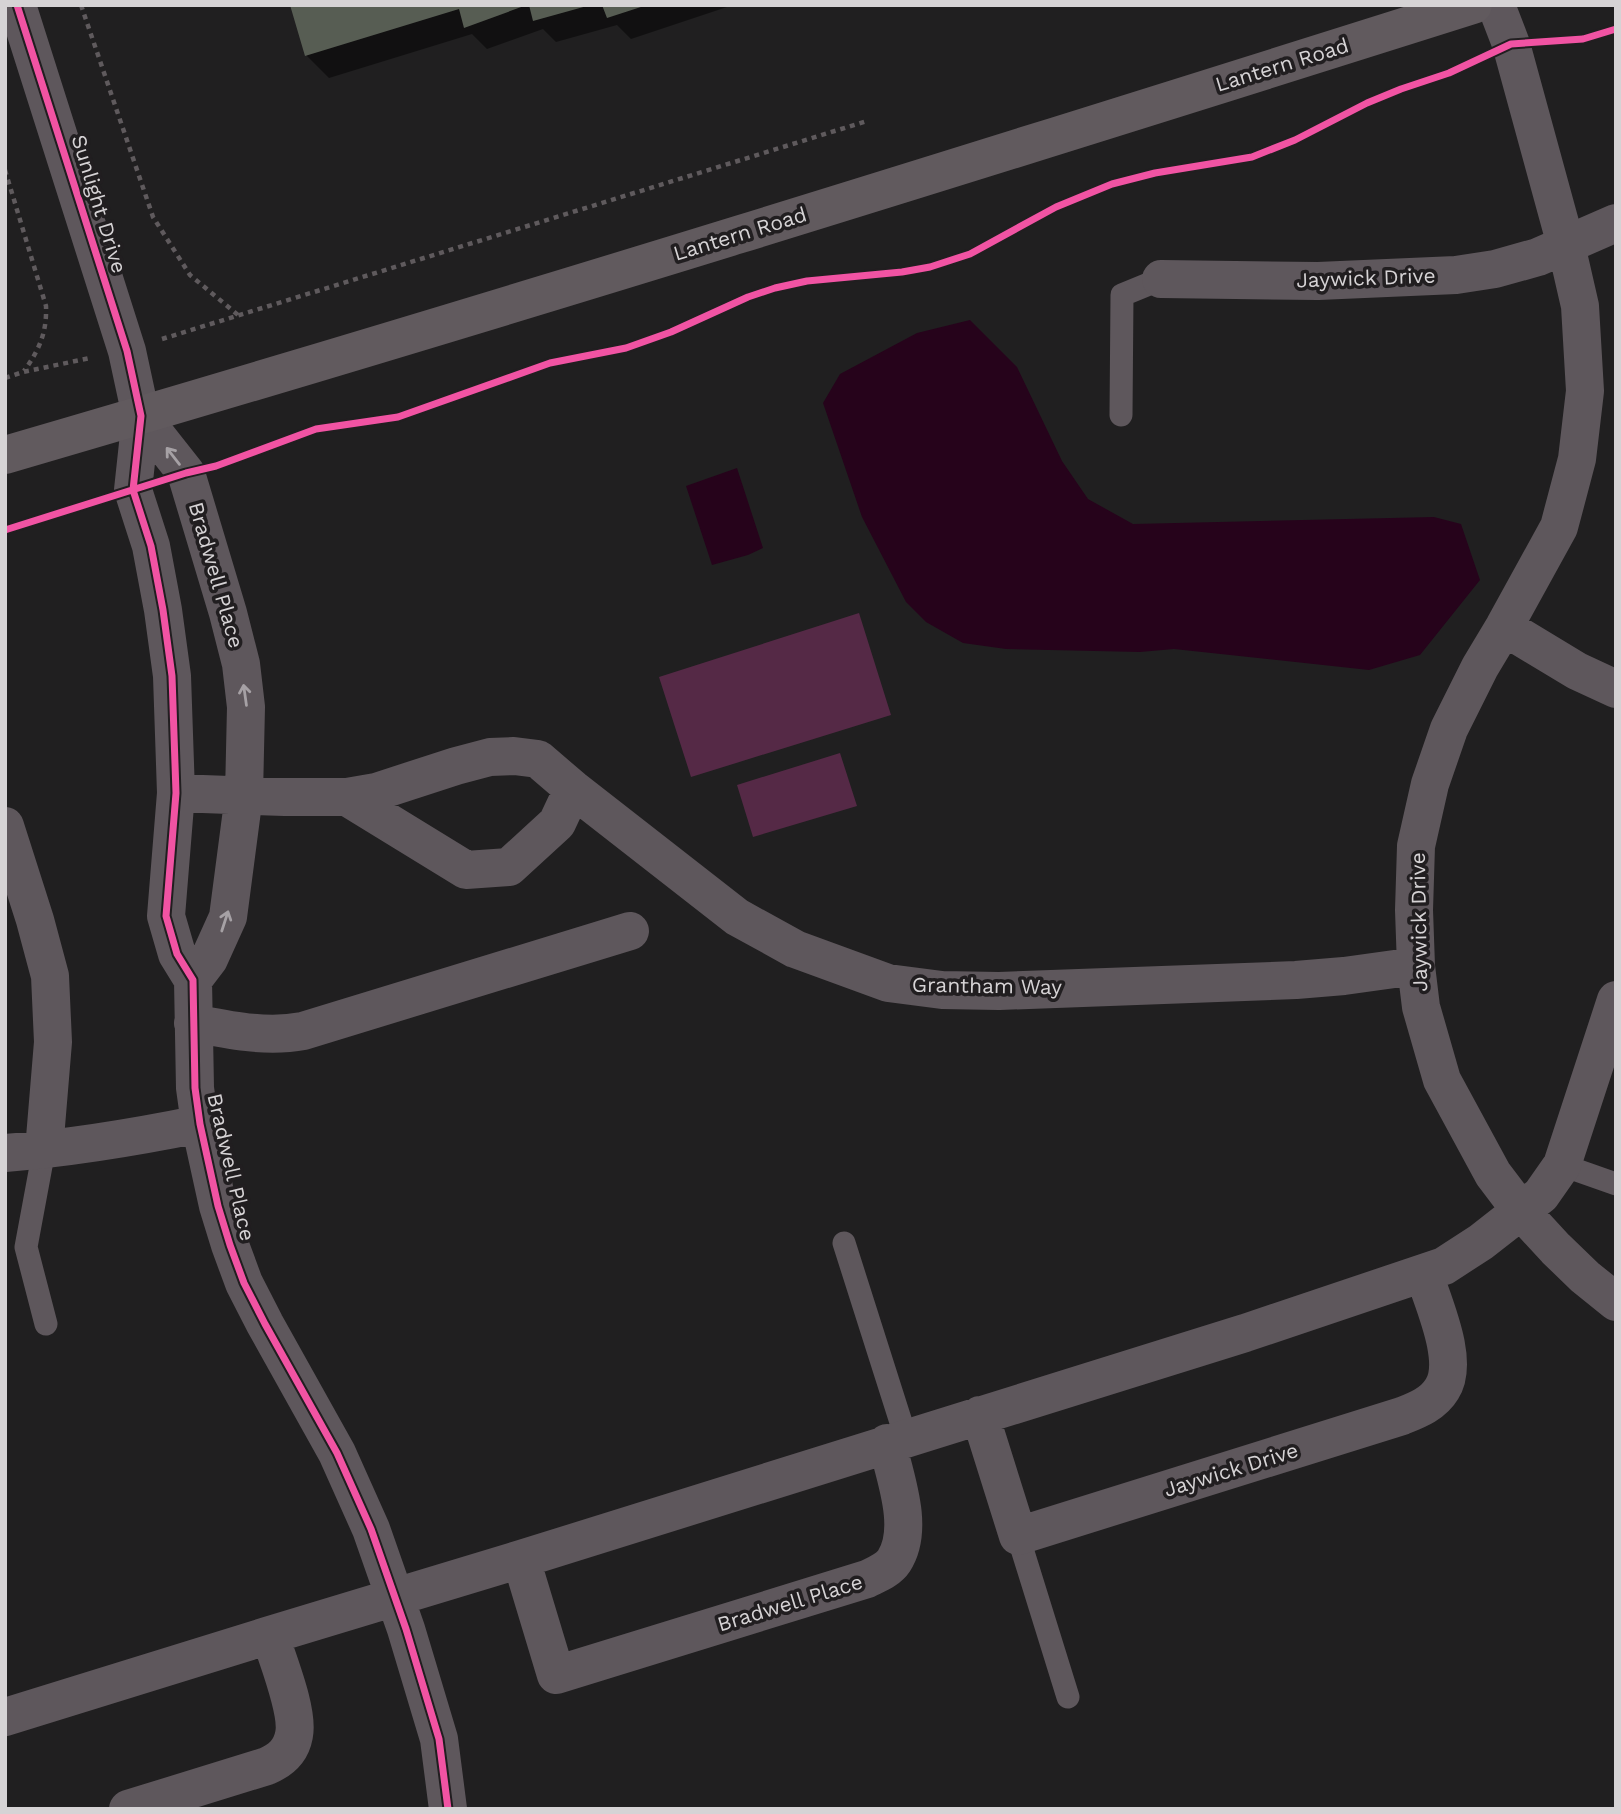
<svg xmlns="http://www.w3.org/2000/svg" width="1621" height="1814" viewBox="0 0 1621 1814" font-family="'Work Sans',sans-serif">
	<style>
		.green { fill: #552946 }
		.water { fill: #26031b }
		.shadow { fill: #0007 }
		.building { fill: #575d53 }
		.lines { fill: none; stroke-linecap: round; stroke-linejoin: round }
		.path { stroke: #5f5a5d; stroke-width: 4.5; stroke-dasharray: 5 5; stroke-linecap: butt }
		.lane { stroke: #5e575c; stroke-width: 23 }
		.street { stroke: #5e575c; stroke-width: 38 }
		.secondary { stroke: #615a5e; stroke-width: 38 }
		.cycleway-casing { stroke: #211e20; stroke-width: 11 }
		.cycleway { stroke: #f153a3; stroke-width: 7 }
		.oneway { stroke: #a6a1a5 }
		.labels { text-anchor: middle; stroke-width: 7; stroke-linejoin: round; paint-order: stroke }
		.street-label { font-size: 21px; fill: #d6d3d5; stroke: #211e20 }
	</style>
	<rect width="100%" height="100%" fill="#201f20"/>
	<path class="green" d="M859 613 891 715 691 777 659 677Z
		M840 753 857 806 753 837 737 785Z"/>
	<path class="water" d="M970 320 1017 367 1062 461 1088 499 1133 524 1434 517 1461 524 1480 580 1420 655 1369 670 1174 649 1140 652 1006 649 963 643 926 622 906 602 862 517 823 403 840 374 917 333Z
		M737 468 763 548 748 555 712 565 686 486Z"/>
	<path class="shadow" d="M292 5H733L631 39 617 25 556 42 543 29 487 49 472 34 329 78 307 56Z"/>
	<path class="building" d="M290 5H524V6L464 28 459 9 305 56Z
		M529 5H586L587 6 533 21Z
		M602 5H644V6L607 18Z"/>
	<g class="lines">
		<path class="path" d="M81 5 153 217 190 275 238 315
			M5 170 46 306C47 333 39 350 24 371
			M162 339 867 121
			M5 378 23 372 90 358"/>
		<path class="lane" d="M1121 415 1122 295 1161 279
			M44 1150 26 1247 46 1324
			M1562 1165 1616 1184
			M844 1243 906 1438
			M1018 1536 1068 1697"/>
		<path class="street" d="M17 5 127 351 141 416 133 490 151 546 163 610 172 676 176 793 166 916 177 954 193 980 195 1088 200 1124 218 1206 230 1245 244 1283 265 1324 337 1453 371 1529 406 1629 439 1739 448 1809
			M1496 5 1511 44 1566 245 1580 306 1585 391 1577 459 1559 527 1504 627 1480 667 1449 729 1430 784 1416 846 1414 910 1416 966 1421 1007 1442 1080 1493 1174 1521 1211 1556 1249 1585 1277 1616 1302
			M1161 279 1318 281 1456 275 1495 269 1538 257 1616 223
			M141 416 186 473 228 613 241 664 246 707 244 795 228 917 209 959 193 980
			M1504 627 1577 671 1616 689
			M176 793 285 797H347L376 792 456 766 490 757 514 756 538 759 573 789 737 917 795 949 888 983 942 990 999 991 1296 980 1344 976 1416 966
			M347 797 466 870 509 867 557 823 573 789
			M5 826 35 920 50 976 53 1042 44 1150
			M193 1023C230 1030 266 1038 303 1031L630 931
			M5 1153C71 1148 136 1137 200 1124
			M980 1415 1018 1536 1402 1416C1417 1410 1433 1404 1442 1389 1460 1361 1433 1303 1424 1274
			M521 1559 556 1675 867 1579C877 1574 888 1570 894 1561 915 1529 895 1477 887 1443
			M270 1635 521 1559 1245 1333 1444 1266 1481 1242 1541 1195 1562 1165 1616 1000
			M5 1717 270 1635C277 1659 299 1711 294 1735 291 1751 281 1760 267 1766L128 1809"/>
		<path class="secondary" d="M5 455C496 312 985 159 1473 5"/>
		<g class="cycleway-casing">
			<path id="cycleway" d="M17 5 127 351 141 416 133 490 151 546 163 610 172 676 176 793 166 916 177 954 193 980 195 1088 200 1124 218 1206 230 1245 244 1283 265 1324 337 1453 371 1529 406 1629 439 1739 448 1809
				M5 530 186 473 216 466 316 429 398 417 550 363 626 348 671 332 748 297 775 288 807 281 902 272 930 267 970 254 1056 207 1112 184 1155 173 1252 157 1295 140 1367 103 1401 89 1449 73 1511 44 1583 39 1616 29"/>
		</g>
		<use href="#cycleway" class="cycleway"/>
	</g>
	<defs><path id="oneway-shaft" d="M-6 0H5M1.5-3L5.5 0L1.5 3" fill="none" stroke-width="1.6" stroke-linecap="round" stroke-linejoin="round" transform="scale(1.75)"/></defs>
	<g class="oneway">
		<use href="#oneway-shaft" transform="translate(173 456) rotate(-128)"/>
		<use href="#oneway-shaft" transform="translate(245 695) rotate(-98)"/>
		<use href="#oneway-shaft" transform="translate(225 921) rotate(-72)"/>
	</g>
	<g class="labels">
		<g class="street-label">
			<text transform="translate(1282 65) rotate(-17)" y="7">Lantern Road</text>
			<text transform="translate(99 204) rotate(73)" y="7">Sunlight Drive</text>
			<text transform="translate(740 234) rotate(-17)" y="7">Lantern Road</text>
			<text transform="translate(1366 278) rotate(-2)" y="7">Jaywick Drive</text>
			<text transform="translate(216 575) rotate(74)" y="7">Bradwell Place</text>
			<text transform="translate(1419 922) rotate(-91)" y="7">Jaywick Drive</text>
			<text transform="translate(987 986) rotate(1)" y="7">Grantham Way</text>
			<text transform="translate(231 1167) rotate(77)" y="7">Bradwell Place</text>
			<text transform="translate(1231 1470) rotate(-17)" y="7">Jaywick Drive</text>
			<text transform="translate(790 1603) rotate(-17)" y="7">Bradwell Place</text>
		</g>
	</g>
	<rect width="1621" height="1814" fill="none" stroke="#d6d3d5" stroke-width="14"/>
</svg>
